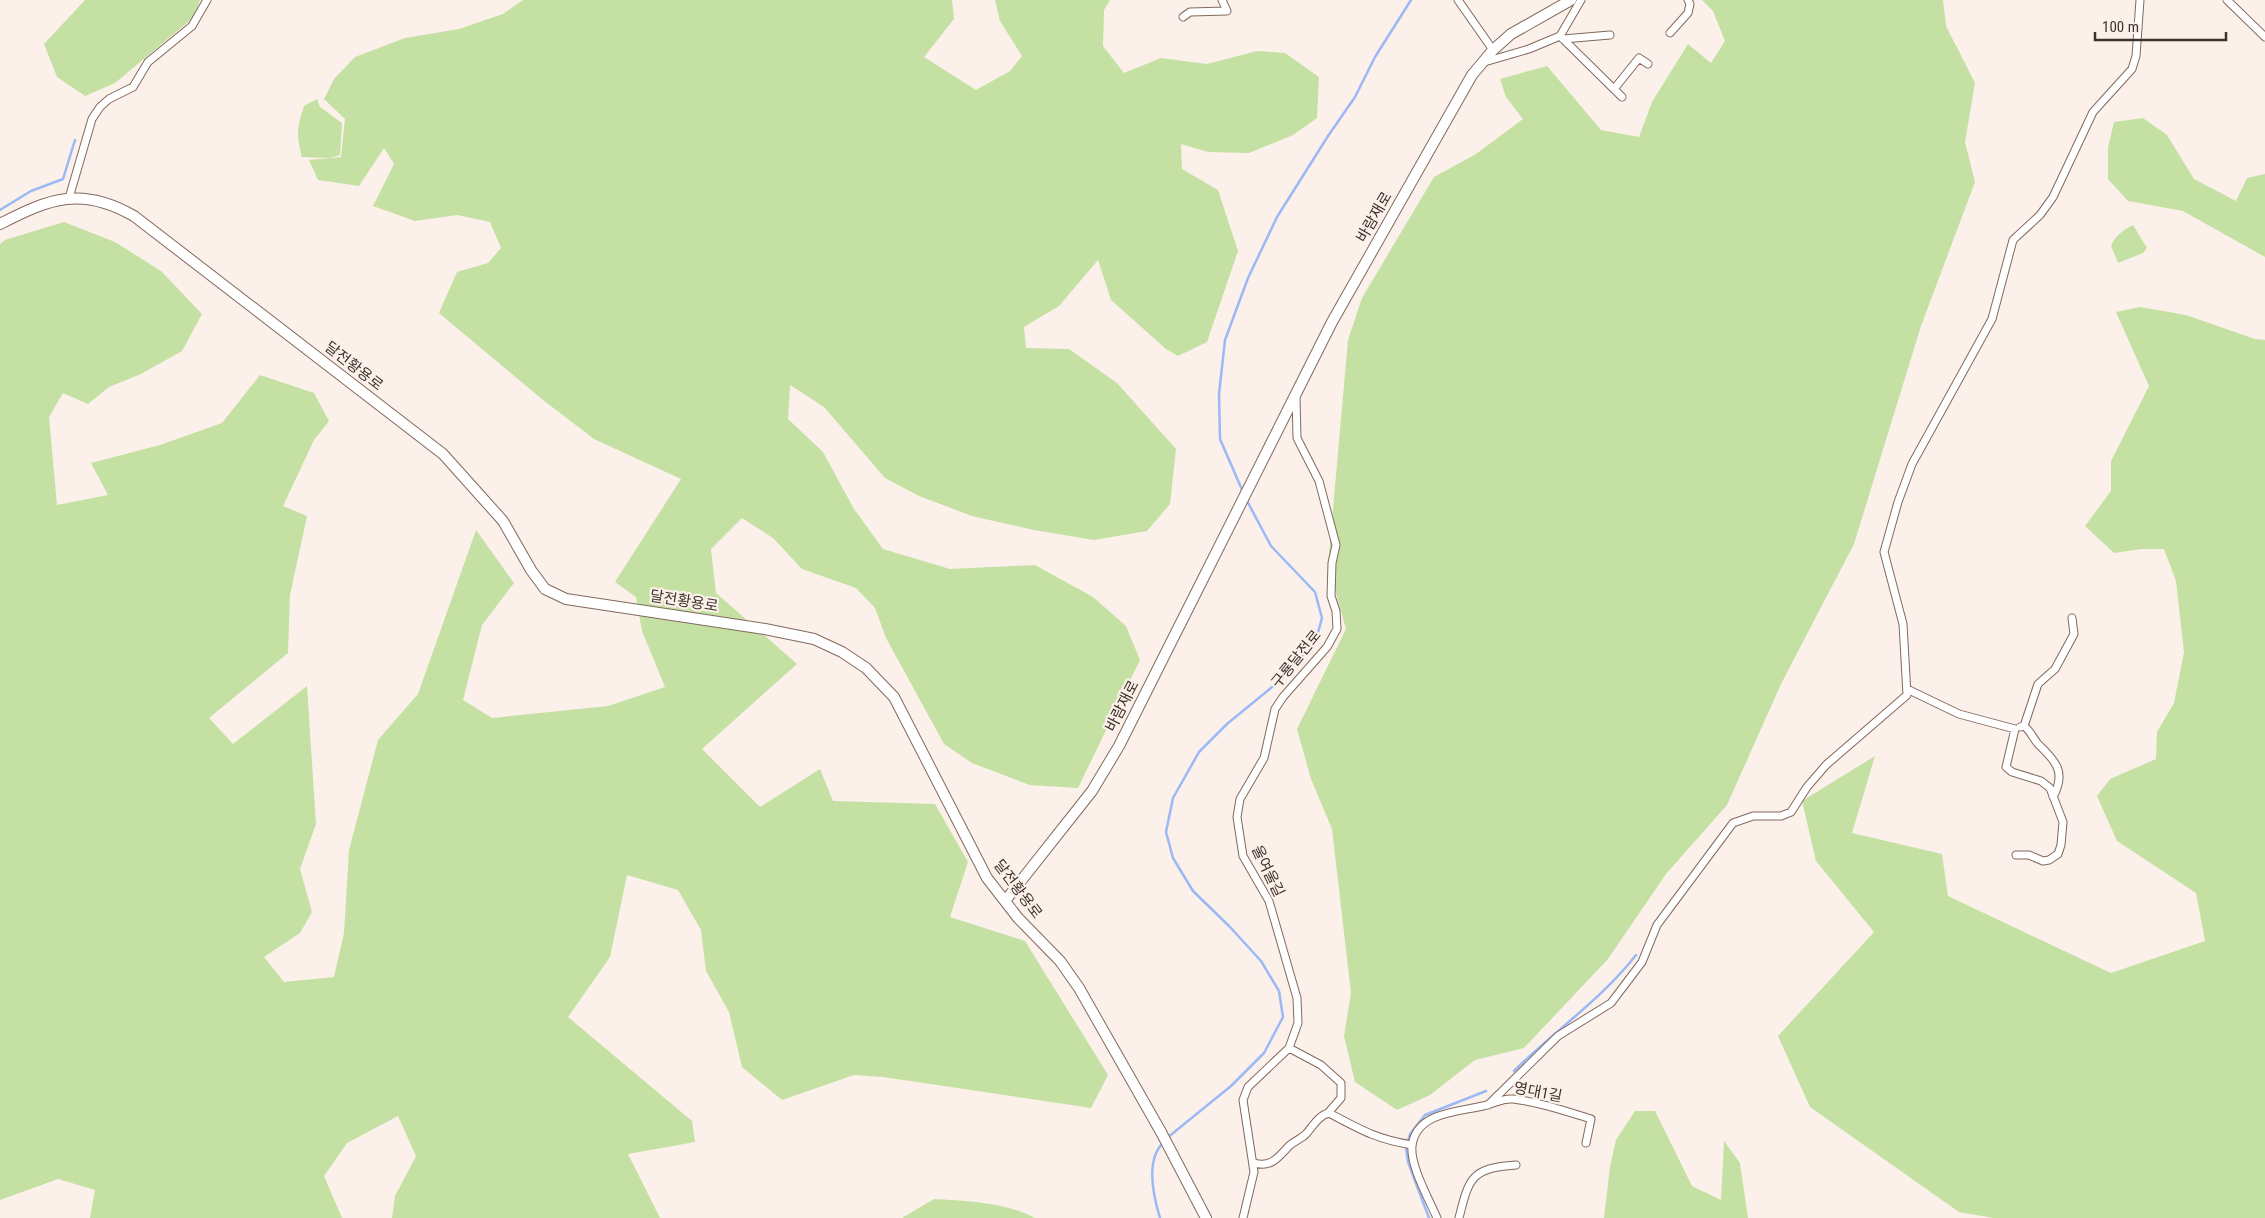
<svg xmlns="http://www.w3.org/2000/svg" width="2265" height="1218" viewBox="0 0 2265 1218" font-family="'Roboto Condensed','Noto Sans KR',sans-serif">
	<style>
		.green { fill: #c4e1a3 }
		.lines { fill: none; stroke-linecap: round; stroke-linejoin: round }
		.stream { stroke: #9bb9f5; stroke-width: 2.5 }
		.street-casing { stroke: #82695c; stroke-width: 9 }
		.secondary-casing { stroke: #82695c; stroke-width: 12 }
		.street { stroke: #fff; stroke-width: 7 }
		.secondary { stroke: #fff; stroke-width: 10 }
		.labels { text-anchor: middle; stroke-width: 4.5; stroke-linejoin: round; paint-order: stroke }
		.street-label { font-size: 15px; fill: #3d322c; stroke: #fcf0ea }
	</style>
	<rect width="100%" height="100%" fill="#fcf0ea"/>
	<path class="green" d="M85 0H200L194 17 115 83 85 96 57 77 44 44Z
		M523 0H952L954 19 924 57 976 90 1010 71 1022 56 1000 21 995 0H1110L1104 10 1103 46 1124 73 1161 58 1207 64 1257 51 1285 53 1319 77 1317 118 1293 135 1249 153 1208 152 1181 144 1182 169 1218 190 1238 251 1207 342 1178 356 1166 349 1111 300 1098 260 1059 306 1024 327 1026 348 1069 349 1117 383 1176 449 1170 504 1147 531 1094 540 1034 530 972 516 919 496 885 478 824 407 790 385 788 419 823 452 854 509 883 549 950 569 1035 565 1093 597 1126 626 1140 660 1078 788 1030 785 972 763 944 744 886 638 875 608 856 588 802 569 773 538 742 518 711 549 716 593 797 664 702 749 760 807 820 769 833 801 935 804 968 862 950 917 1025 941 1108 1075 1091 1108 883 1077 854 1075 782 1100 742 1067 729 1012 706 971 701 930 678 890 627 875 610 957 568 1017 692 1121 695 1142 628 1154 660 1218H392L395 1196 416 1156 398 1116 347 1143 324 1176 342 1218H90L95 1190 58 1179 0 1200V244L5 240 64 222 115 242 161 271 202 314 182 351 141 374 109 387 88 404 63 393 49 417 57 505 108 495 91 463 160 445 222 423 260 375 314 393 329 421 314 440 283 506 307 516 290 595 288 653 209 718 233 744 307 686 316 824 300 869 312 912 300 933 264 957 284 982 334 977 344 933 349 850 378 740 418 694 476 530 514 583 482 625 463 700 492 718 608 706 665 687 642 631 636 597 615 582 681 479 594 439 543 400 439 313 457 272 488 263 501 248 490 222 457 215 415 221 373 206 394 164 384 148 359 186 318 180 309 160 341 157 345 119 324 99 334 79 355 57 405 38 459 29 503 14Z
		M1702 0H1943L1946 26 1975 83 1965 142 1975 182 1921 326 1854 544 1781 684 1727 805 1666 874 1608 959 1524 1048 1475 1060 1430 1095 1397 1110 1355 1082 1344 1036 1351 993 1332 829 1311 779 1297 729 1346 629 1328 565 1348 340 1362 298 1434 177 1476 154 1523 119 1506 97 1500 79 1547 66 1601 130 1639 137 1652 102 1688 44 1711 63 1725 41 1713 11Z
		M317 99 320 107 342 123 340 155 329 158 302 157C296 135 297 128 304 106Z
		M2143 118 2167 135 2194 179 2236 201 2247 178 2265 174V257L2183 211 2128 201 2108 179V148L2114 122Z
		M2133 225 2147 248 2143 253 2118 263 2111 246C2115 236 2123 230 2133 225Z
		M2140 307 2186 315 2255 339 2265 340V1218H1993L1959 1212 1810 1107 1778 1036 1874 932 1816 861 1802 801 1875 756 1852 833 1942 854 1948 896 2111 973 2205 941 2196 893 2117 841 2097 796 2110 779 2156 759 2157 732 2174 703 2184 652 2176 581 2164 549H2141L2114 553 2085 526 2111 491V461L2149 386 2116 312Z
		M1635 1111H1655L1692 1186 1721 1200 1724 1141 1740 1163 1748 1218H1604L1610 1167 1616 1140Z
		M934 1199C967 1201 1005 1202 1035 1218H902Z"/>
	<g class="lines">
		<path class="stream" d="M0 210 31 191 63 179 75 140
			M1243 492 1220 439 1219 394 1225 340 1248 278 1277 217 1328 136 1355 97 1375 57 1411 0
			M1514 1071C1554 1031 1601 1000 1636 955
			M1167 1138 1231 1086 1264 1053 1283 1017 1279 991 1261 961 1230 927 1193 891 1173 858 1166 832 1173 798 1199 752 1227 724 1283 678 1316 640 1322 618 1315 592 1271 546 1246 499
			M1160 1218C1153 1195 1145 1159 1164 1142
			M1429 1218 1408 1162 1406 1148 1410 1134 1425 1115 1486 1091"/>
		<g class="street-casing">
			<path id="street" d="M1458 0 1493 50
				M2227 0 2265 37
				M1183 17 1190 12 1227 11 1222 0
				M1670 33 1688 13 1690 4 1688 0
				M1560 36 1622 97
				M1563 39 1610 35
				M1481 63 1529 49 1560 36 1581 0
				M1614 89 1639 58 1648 64
				M69 198 92 119 100 107 109 99 133 87 148 62 192 26 207 0
				M1907 689 1959 714 2015 729 2006 767 2012 772 2041 781 2050 788 2063 822 2061 845 2058 854 2049 860 2043 861 2029 855H2016
				M2024 726 2038 684 2055 669 2074 634 2072 618
				M2020 727 2024 726C2031 731 2033 739 2039 745 2057 762 2066 773 2053 797
				M1289 1048 1321 1065 1341 1083V1098L1328 1113
				M1488 1105 1558 1036 1611 1003 1642 962 1657 925 1733 823 1753 816H1781L1791 812 1807 787 1826 765 1907 695 1903 624 1884 552 1898 502 1912 464 1992 319 2013 240 2040 215 2053 197 2093 112 2132 69 2136 56 2140 0
				M1254 1163C1272 1168 1278 1157 1290 1145 1295 1141 1302 1138 1306 1134 1313 1126 1319 1115 1329 1113 1361 1130 1376 1139 1412 1145
				M1243 1218 1254 1172 1243 1100 1248 1087 1289 1048 1298 1023 1297 998 1269 901 1243 856 1237 817 1240 799 1264 758 1275 709 1283 697 1327 647 1337 629 1336 611 1331 596 1332 563 1336 545 1319 481 1297 438 1296 397
				M1437 1218C1429 1199 1410 1166 1412 1146 1416 1112 1458 1112 1483 1106 1494 1104 1501 1098 1513 1099 1539 1102 1565 1111 1591 1119L1586 1143
				M1459 1218C1469 1178 1471 1168 1516 1165"/>
		</g>
		<g class="secondary-casing">
			<path id="secondary" d="M0 224C50 198 82 186 134 216L443 454 503 521 531 570 545 589 566 599 765 629 814 639 842 652 866 668 894 697 987 878 1018 918 1060 961 1079 988 1161 1132 1206 1218
				M1005 901 1092 791 1119 746 1332 322 1472 75 1493 50 1511 34 1571 0"/>
		</g>
		<use href="#street" class="street"/>
		<use href="#secondary" class="secondary"/>
	</g>
	<g class="labels">
		<g class="street-label">
			<text transform="translate(1374 217) rotate(-60)" y="5">바람재로</text>
			<text transform="translate(354 366) rotate(38)" y="5">달전황용로</text>
			<text transform="translate(684 601) rotate(9)" y="5">달전황용로</text>
			<text transform="translate(1296 659) rotate(-51)" y="5">구룡달전로</text>
			<text transform="translate(1122 706) rotate(-63)" y="5">바람재로</text>
			<text transform="translate(1268 871) rotate(64)" y="5">울여울길</text>
			<text transform="translate(1018 889) rotate(53)" y="5">달전황용로</text>
			<text transform="translate(1538 1092) rotate(11)" y="5">영대1길</text>
		</g>
	</g>
	<path d="M2095 32v8h131v-8" fill="none" stroke="#3d322c" stroke-width="2.5"/>
	<text x="2102" y="32" font-size="15" fill="#3d322c" stroke="#fcf0ea" stroke-width="4" paint-order="stroke">100 m</text>
</svg>
